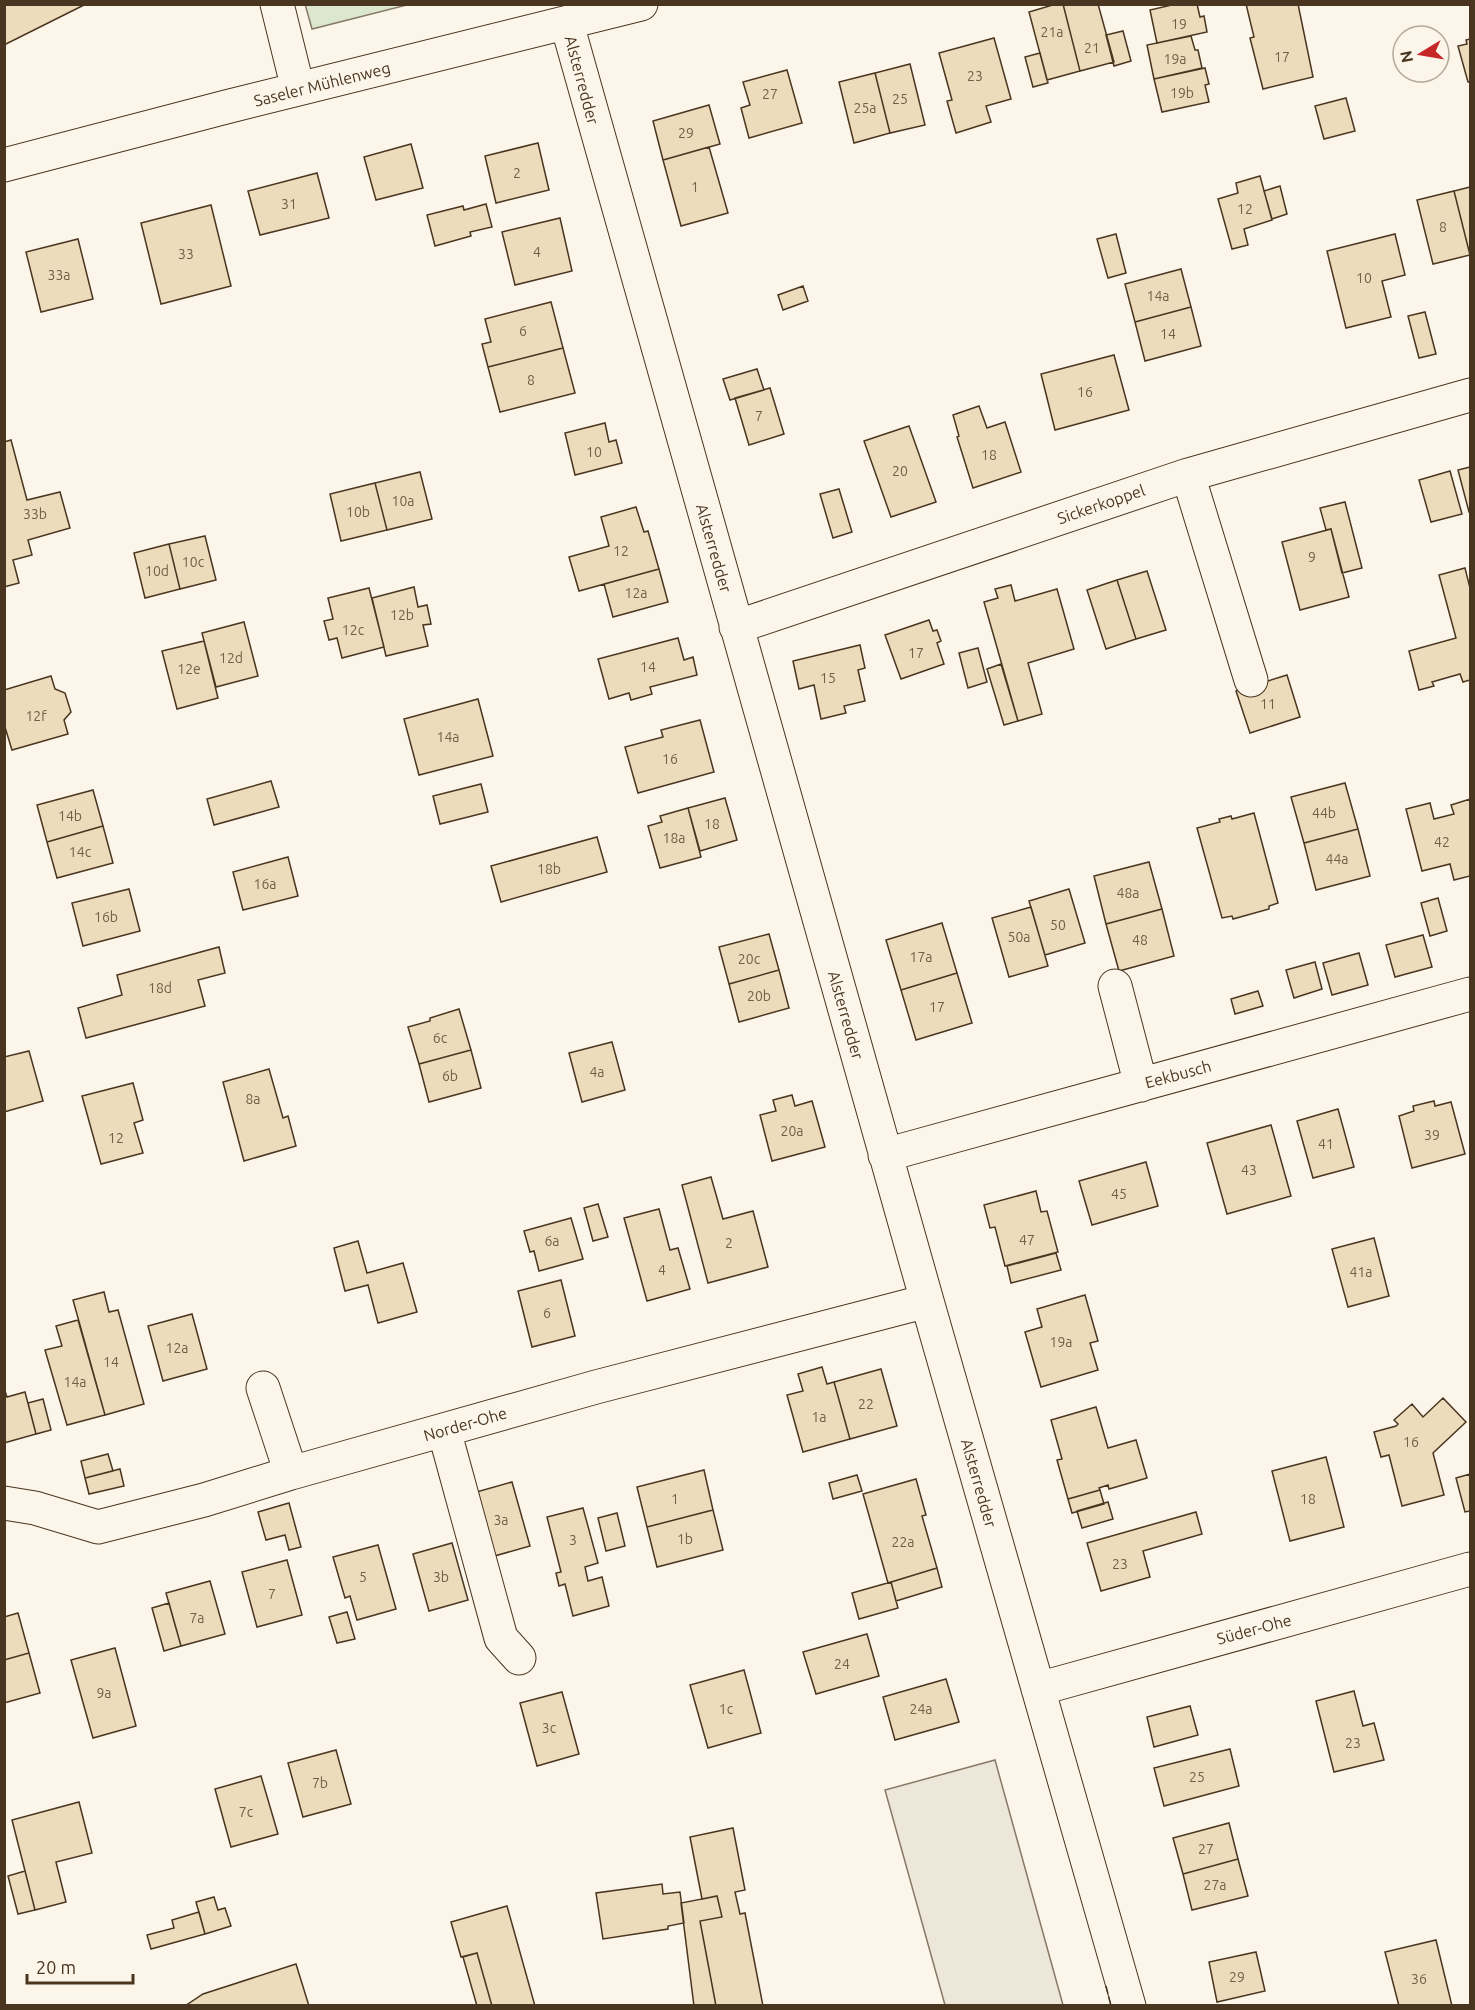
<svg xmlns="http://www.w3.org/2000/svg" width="1475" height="2010" viewBox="0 0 1475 2010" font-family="Ubuntu,sans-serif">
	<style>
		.green { fill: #dce7d0; stroke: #887966; stroke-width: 1.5 }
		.parking { fill: #ede7d9; stroke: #887966; stroke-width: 1.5 }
		.building { fill: #ecdcbc; stroke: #4a3520; stroke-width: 1.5 }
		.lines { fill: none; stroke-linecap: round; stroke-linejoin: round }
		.minor-casing { stroke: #4a3520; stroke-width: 35 }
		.minor { stroke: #fbf6e9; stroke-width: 33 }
		.fence { stroke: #4a3520; stroke-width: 1.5; stroke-dasharray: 8 3; stroke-linecap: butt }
		.labels { text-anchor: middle; stroke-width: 4.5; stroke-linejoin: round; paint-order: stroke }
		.number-label { font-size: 14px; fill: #725f47 }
		.street-label { font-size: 16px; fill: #4a3520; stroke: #fbf6e9 }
	</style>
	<rect width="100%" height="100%" fill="#fbf6e9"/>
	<path class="green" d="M305 4H407V5L312 29Z"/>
	<path class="parking" d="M995 1760 1063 2005H945L885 1790Z"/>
	<path class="building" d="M4 4H86L4 45Z
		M1056 4H1063L1080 71 1047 80 1029 12Z
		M1063 4H1098L1114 62 1080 71Z
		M1176 4H1197L1200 17 1204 16 1207 32 1157 43 1150 10Z
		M1246 4H1298L1313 77 1263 89 1250 38 1254 37Z
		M1123 31 1131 61 1114 66 1106 35Z
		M1191 36 1195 50H1198L1202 68 1154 79 1147 45Z
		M994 38 1011 99 986 106 991 122 956 133 947 101 952 100 939 53Z
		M1470 39V82H1468L1458 46 1467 44 1466 40Z
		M1040 53 1048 83 1033 87 1025 57Z
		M910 64 925 125 890 133 875 73Z
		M1205 68 1209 84 1205 85 1209 102 1162 112 1154 79Z
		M787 70 802 123 749 138 741 108 750 105 743 82Z
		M875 73 890 133 854 143 839 82Z
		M1346 98 1355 131 1324 139 1315 106Z
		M709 105 720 144 663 160 653 121Z
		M538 143 549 190 496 203 485 156Z
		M411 144 423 188 376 200 364 157Z
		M709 147 728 213 681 226 663 160Z
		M317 173 329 218 260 235 248 191Z
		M1260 176 1272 220 1244 229 1248 245 1232 249 1218 199 1238 193 1236 183Z
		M1280 186 1287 214 1272 219 1264 191Z
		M1470 187V255L1454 191Z
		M1454 191 1470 255 1433 264 1417 200Z
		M486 204 492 227 470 232 471 236 435 246 427 215 463 206 464 210Z
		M211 205 231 286 161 304 141 223Z
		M560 218 572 271 515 285 502 232Z
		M1116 234 1126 273 1108 278 1097 239Z
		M1395 234 1405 275 1382 281 1391 317 1346 328 1327 251Z
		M78 239 93 299 41 312 26 252Z
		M1181 269 1191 307 1135 322 1125 284Z
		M803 286 808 301 783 310 778 295Z
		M551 302 563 348 488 367 482 344 491 342 485 319Z
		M1191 307 1201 346 1145 361 1135 322Z
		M1425 312 1436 354 1419 358 1408 316Z
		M563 348 575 393 500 412 488 367Z
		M1114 355 1129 410 1055 430 1041 374Z
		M757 369 764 390 730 400 723 379Z
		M770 388 784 434 749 445 735 398Z
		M979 406 987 428 1005 422 1021 472 973 488 957 437 959 436 953 415Z
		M605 423 609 442 616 440 622 463 575 475 565 433Z
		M909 426 936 502 891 517 864 441Z
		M11 440 27 500 60 492 70 528 28 540 32 555 13 560 19 583 4 587V442Z
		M1470 467V512H1469L1458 470Z
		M1450 471 1462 514 1431 522 1419 480Z
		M420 472 432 519 387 530 375 483Z
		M375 483 387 530 341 541 330 494Z
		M839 489 852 532 833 538 820 494Z
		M1345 502 1362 568 1342 573 1331 529 1326 530 1320 508Z
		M636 507 644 532 648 531 659 569 579 591 569 557 609 546 601 517Z
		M1331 529 1349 597 1300 610 1282 542Z
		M205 536 216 580 180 589 169 544Z
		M169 544 180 589 145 598 134 553Z
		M1465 568 1470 588V680L1463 682 1460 674 1432 682 1434 686 1419 690 1409 651 1456 638 1439 575Z
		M659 569 668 602 613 617 604 584Z
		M1147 571 1166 630 1136 639 1117 580Z
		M1117 580 1136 639 1106 649 1087 590Z
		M1011 585 1015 601 1057 589 1074 649 1028 663 1042 714 1018 721 984 602 998 598 995 589Z
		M414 587 418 607 427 605 431 624 423 625 428 646 386 656 372 598Z
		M369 588 384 647 342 658 337 638 329 640 324 621 333 619 328 598Z
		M929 620 933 631 937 630 941 641 937 643 944 664 901 679 885 635Z
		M244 622 258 676 216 687 202 633Z
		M678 638 684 660 693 657 697 675 650 687 652 694 631 700 629 693 609 699 598 659Z
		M204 641 218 698 177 709 162 651Z
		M860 645 865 668 858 670 865 701 844 706 846 713 821 719 814 685 799 689 793 661Z
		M978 648 987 682 968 688 959 653Z
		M1001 664 1018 721 1004 725 987 669Z
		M1287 675 1300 717 1250 733 1236 691Z
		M51 676 55 689 65 693 71 712 64 720 68 734 12 750 4 724V690Z
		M478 699 493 756 419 775 404 719Z
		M700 720 714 772 638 793 625 747 663 737 661 730Z
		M271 781 279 807 214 825 207 799Z
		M1345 783 1358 829 1304 843 1291 797Z
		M481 784 488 812 440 824 433 796Z
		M93 790 103 826 47 842 37 805Z
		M725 798 737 840 700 851 688 808Z
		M1470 799V876L1454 880 1450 864 1422 871 1406 809 1430 803 1434 819 1454 814 1451 805Z
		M688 808 701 857 660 868 648 826 662 822 660 816Z
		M1254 813 1278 903 1269 906V909L1233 919 1232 916 1222 918 1197 828 1220 822 1219 819 1231 816 1232 819Z
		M103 826 113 863 57 878 47 842Z
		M1358 829 1370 876 1316 890 1304 843Z
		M597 837 607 872 501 902 491 866Z
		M288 857 298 896 243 910 233 872Z
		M1149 862 1162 909 1106 924 1094 876Z
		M129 889 140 931 83 946 72 903Z
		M1069 889 1085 943 1045 955 1029 901Z
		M1438 898 1447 931 1430 936 1421 903Z
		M1031 907 1048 966 1009 977 992 918Z
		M1162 909 1174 956 1119 971 1106 924Z
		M942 923 957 973 901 990 886 940Z
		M769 934 779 970 729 984 719 947Z
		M1423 935 1432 967 1395 977 1386 945Z
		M219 947 225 973 198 980 205 1006 86 1038 78 1008 122 995 117 975Z
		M1359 953 1368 985 1332 995 1323 963Z
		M1315 962 1322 989 1294 998 1286 970Z
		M779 970 789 1008 739 1022 729 984Z
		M957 973 972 1023 916 1040 901 990Z
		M1258 991 1263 1006 1235 1014 1231 999Z
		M459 1009 471 1050 419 1064 408 1027 430 1021V1018Z
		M612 1042 625 1090 582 1102 569 1053Z
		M471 1050 481 1088 429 1102 419 1064Z
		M29 1051 43 1101 4 1112V1057Z
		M269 1069 283 1118 288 1116 296 1146 244 1161 223 1082Z
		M133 1083 143 1120 134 1123 143 1153 101 1164 82 1096Z
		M792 1095 795 1106 812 1101 825 1147 772 1161 760 1115 776 1111 773 1100Z
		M1434 1101 1435 1106 1451 1102 1465 1154 1412 1168 1399 1116 1414 1111 1413 1106Z
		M1338 1109 1354 1167 1313 1178 1297 1121Z
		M1271 1125 1291 1196 1227 1214 1207 1143Z
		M1146 1162 1158 1206 1092 1225 1079 1181Z
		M711 1177 723 1219 753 1211 768 1267 708 1283 682 1185Z
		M1036 1191 1041 1212 1047 1211 1058 1252 1005 1266 995 1227 990 1228 984 1205Z
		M598 1204 608 1237 593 1241 584 1208Z
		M659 1209 670 1250 678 1248 690 1289 647 1301 624 1218Z
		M571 1218 583 1259 539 1271 534 1251 530 1252 524 1231Z
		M1374 1238 1389 1296 1348 1307 1332 1249Z
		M358 1241 367 1273 403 1263 417 1312 378 1323 368 1285 345 1291 334 1248Z
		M1056 1253 1061 1270 1011 1283 1007 1266Z
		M561 1280 575 1336 532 1347 518 1291Z
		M104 1292 109 1312 118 1310 144 1404 105 1415 73 1300Z
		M1085 1295 1098 1341 1090 1343 1098 1370 1041 1387 1025 1332 1042 1327 1037 1309Z
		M192 1314 207 1369 163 1381 148 1326Z
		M78 1320 105 1415 67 1425 45 1350 62 1346 56 1326Z
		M822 1367 827 1384 834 1382 850 1439 803 1452 787 1395 803 1391 798 1374Z
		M881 1369 897 1426 850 1439 834 1382Z
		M4 1388 7 1397 25 1392 36 1434 4 1443Z
		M1443 1398 1466 1422 1433 1453 1444 1495 1402 1506 1389 1455 1381 1457 1374 1432 1396 1426 1398 1424 1394 1420 1412 1404 1423 1417Z
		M43 1399 51 1430 36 1434 28 1403Z
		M1096 1407 1108 1448 1136 1440 1147 1478 1109 1489 1108 1485 1099 1488 1100 1490 1068 1499 1057 1460 1062 1459 1051 1420Z
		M108 1454 113 1471 85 1478 81 1461Z
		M1326 1457 1344 1527 1290 1541 1272 1471Z
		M120 1469 124 1486 89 1494 85 1478Z
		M704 1470 713 1510 647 1527 637 1487Z
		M1470 1474V1511L1465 1512 1456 1478Z
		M857 1475 862 1491 833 1499 829 1483Z
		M916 1479 926 1515 922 1516 937 1568 888 1583 863 1494Z
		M512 1482 530 1546 491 1557 473 1493Z
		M1100 1490 1104 1504 1072 1513 1068 1499Z
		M1108 1502 1113 1519 1082 1528 1077 1511Z
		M289 1503 301 1547 289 1550 285 1535 266 1540 258 1512Z
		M583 1508 598 1563 585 1567 588 1581 602 1577 609 1606 573 1616 565 1584 559 1586 556 1573 561 1572 547 1517Z
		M713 1510 723 1550 657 1567 647 1527Z
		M1196 1512 1202 1534 1143 1551 1150 1577 1101 1591 1087 1543Z
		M617 1513 625 1546 606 1551 598 1518Z
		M452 1543 468 1600 429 1611 413 1554Z
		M378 1545 396 1609 357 1620 350 1596 345 1598 333 1557Z
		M287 1560 302 1615 257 1627 242 1572Z
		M937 1568 942 1587 896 1601 891 1582Z
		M210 1581 225 1634 181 1646 166 1593Z
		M891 1582 898 1608 859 1619 852 1593Z
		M169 1603 181 1646 164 1651 152 1608Z
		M347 1612 355 1639 337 1643 329 1617Z
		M18 1613 29 1653 4 1660V1617Z
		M867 1634 879 1676 816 1694 803 1652Z
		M115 1648 136 1726 93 1738 71 1660Z
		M29 1653 40 1693 4 1703V1660Z
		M744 1670 761 1733 708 1748 690 1685Z
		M946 1679 959 1722 895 1740 883 1697Z
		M1354 1691 1363 1726 1374 1723 1384 1760 1334 1772 1316 1701Z
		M562 1692 579 1754 537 1766 520 1703Z
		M1190 1706 1198 1735 1154 1747 1147 1717Z
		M1230 1749 1239 1786 1164 1806 1154 1768Z
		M336 1750 351 1804 303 1817 288 1763Z
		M261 1776 278 1834 231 1847 215 1789Z
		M79 1802 92 1853 56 1862 66 1902 35 1910 12 1820Z
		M1229 1823 1238 1859 1183 1874 1173 1838Z
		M733 1828 745 1890 735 1892 740 1914 745 1913 763 2006H716L700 1921 722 1917 717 1896 702 1899 690 1837Z
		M1238 1859 1248 1896 1192 1910 1183 1874Z
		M25 1871 35 1910 18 1914 8 1876Z
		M662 1884 663 1894 680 1892 684 1923 668 1926V1929L603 1939 596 1893Z
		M717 1896 722 1917 700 1921 716 2006H694L681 1903Z
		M214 1897 218 1910 225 1908 231 1926 205 1934 196 1902Z
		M507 1906 535 2006H492L477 1953 461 1957 451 1922Z
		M199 1912 205 1934 151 1949 147 1935 174 1928 172 1920Z
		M1436 1940 1452 2006H1399L1385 1952Z
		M1256 1952 1265 1991 1217 2002 1209 1962Z
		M477 1953 492 2006H477L463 1957Z
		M296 1964 309 2006H185L203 1994Z"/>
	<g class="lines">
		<g class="minor-casing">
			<path id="minor" d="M277 4 298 89
				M567 24 927 1301 1129 2006
				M4 165 226 107 641 4
				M1188 475 1251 680
				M736 627 1188 475 1470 395
				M1115 986 1141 1085
				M885 1155 1470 994
				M263 1388 291 1473
				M444 1430 501 1638 519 1658
				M4 1503 35 1508 98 1527 204 1500 291 1473 596 1387 927 1301
				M1038 1689 1470 1569"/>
		</g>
		<use href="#minor" class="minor"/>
		<path class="fence" d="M1106 1986 1111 2006"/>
	</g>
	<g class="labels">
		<g class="number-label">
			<text x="1179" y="29">19</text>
			<text x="1052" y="37">21a</text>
			<text x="1092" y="53">21</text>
			<text x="1282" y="62">17</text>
			<text x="1175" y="64">19a</text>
			<text x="975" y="81">23</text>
			<text x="1182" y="98">19b</text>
			<text x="770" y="99">27</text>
			<text x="900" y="104">25</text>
			<text x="865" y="113">25a</text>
			<text x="686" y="138">29</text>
			<text x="517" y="178">2</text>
			<text x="695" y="192">1</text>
			<text x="289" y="209">31</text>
			<text x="1245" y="214">12</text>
			<text x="1443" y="232">8</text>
			<text x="537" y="257">4</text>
			<text x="186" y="259">33</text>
			<text x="59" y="280">33a</text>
			<text x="1364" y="283">10</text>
			<text x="1158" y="301">14a</text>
			<text x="523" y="336">6</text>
			<text x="1168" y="339">14</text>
			<text x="531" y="385">8</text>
			<text x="1085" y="397">16</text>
			<text x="759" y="421">7</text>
			<text x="594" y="457">10</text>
			<text x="989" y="460">18</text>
			<text x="900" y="476">20</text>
			<text x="403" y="506">10a</text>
			<text x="358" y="517">10b</text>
			<text x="35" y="519">33b</text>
			<text x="621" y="556">12</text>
			<text x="1312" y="562">9</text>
			<text x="193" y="567">10c</text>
			<text x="157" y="576">10d</text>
			<text x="636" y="598">12a</text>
			<text x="402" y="620">12b</text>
			<text x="353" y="635">12c</text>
			<text x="916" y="658">17</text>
			<text x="231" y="663">12d</text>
			<text x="648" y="672">14</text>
			<text x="189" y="674">12e</text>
			<text x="828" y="683">15</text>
			<text x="1268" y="709">11</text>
			<text x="36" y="721">12f</text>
			<text x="448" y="742">14a</text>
			<text x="670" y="764">16</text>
			<text x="1324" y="818">44b</text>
			<text x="70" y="821">14b</text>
			<text x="712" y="829">18</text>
			<text x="674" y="843">18a</text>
			<text x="1442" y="847">42</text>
			<text x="80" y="857">14c</text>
			<text x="1337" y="864">44a</text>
			<text x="549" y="874">18b</text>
			<text x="265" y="889">16a</text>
			<text x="1128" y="898">48a</text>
			<text x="106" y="922">16b</text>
			<text x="1058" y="930">50</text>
			<text x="1019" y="942">50a</text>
			<text x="1140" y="945">48</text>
			<text x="921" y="962">17a</text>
			<text x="749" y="964">20c</text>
			<text x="160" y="993">18d</text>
			<text x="759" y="1001">20b</text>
			<text x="937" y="1012">17</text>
			<text x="440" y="1043">6c</text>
			<text x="597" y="1077">4a</text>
			<text x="450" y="1081">6b</text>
			<text x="253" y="1104">8a</text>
			<text x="792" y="1136">20a</text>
			<text x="1432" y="1140">39</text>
			<text x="116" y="1143">12</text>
			<text x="1326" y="1149">41</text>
			<text x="1249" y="1175">43</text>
			<text x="1119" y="1199">45</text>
			<text x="1027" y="1245">47</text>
			<text x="552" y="1246">6a</text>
			<text x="729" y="1248">2</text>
			<text x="662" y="1275">4</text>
			<text x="1361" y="1277">41a</text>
			<text x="547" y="1318">6</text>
			<text x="1061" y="1347">19a</text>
			<text x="177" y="1353">12a</text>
			<text x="111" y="1367">14</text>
			<text x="75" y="1387">14a</text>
			<text x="866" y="1409">22</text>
			<text x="819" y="1422">1a</text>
			<text x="1411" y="1447">16</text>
			<text x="675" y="1504">1</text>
			<text x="1308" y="1504">18</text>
			<text x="501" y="1525">3a</text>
			<text x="685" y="1544">1b</text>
			<text x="573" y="1545">3</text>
			<text x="903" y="1547">22a</text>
			<text x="1120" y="1569">23</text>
			<text x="363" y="1582">5</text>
			<text x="441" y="1582">3b</text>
			<text x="272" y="1599">7</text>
			<text x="197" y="1623">7a</text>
			<text x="842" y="1669">24</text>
			<text x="104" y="1698">9a</text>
			<text x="726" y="1714">1c</text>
			<text x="921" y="1714">24a</text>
			<text x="549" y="1733">3c</text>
			<text x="1353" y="1748">23</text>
			<text x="1197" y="1782">25</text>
			<text x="320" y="1788">7b</text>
			<text x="246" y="1817">7c</text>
			<text x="1206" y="1854">27</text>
			<text x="1215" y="1890">27a</text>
			<text x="1237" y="1982">29</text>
			<text x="1419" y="1984">36</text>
		</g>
		<g class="street-label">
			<text transform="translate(582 80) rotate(75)" y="6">Alsterredder</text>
			<text transform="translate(322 84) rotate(-14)" y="6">Saseler Mühlenweg</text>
			<text transform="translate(1101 504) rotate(-19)" y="6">Sickerkoppel</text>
			<text transform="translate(714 548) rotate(74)" y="6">Alsterredder</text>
			<text transform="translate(846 1015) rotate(74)" y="6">Alsterredder</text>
			<text transform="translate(1178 1074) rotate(-15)" y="6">Eekbusch</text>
			<text transform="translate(465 1424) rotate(-16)" y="6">Norder-Ohe</text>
			<text transform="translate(979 1483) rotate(74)" y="6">Alsterredder</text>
			<text transform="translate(1254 1629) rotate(-15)" y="6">Süder-Ohe</text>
		</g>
	</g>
	<rect width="1475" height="2010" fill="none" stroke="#4a3520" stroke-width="12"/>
	<g transform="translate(1421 54) rotate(259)"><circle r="28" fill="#fbf6e9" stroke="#b4a999" stroke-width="1.5"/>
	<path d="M0-4.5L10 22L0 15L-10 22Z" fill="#c62828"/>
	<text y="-9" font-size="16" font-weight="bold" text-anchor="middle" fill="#4a3520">N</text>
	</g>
	<path d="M27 1974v9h106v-9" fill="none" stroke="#4a3520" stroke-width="3"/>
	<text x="36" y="1974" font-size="18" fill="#4a3520" stroke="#fbf6e9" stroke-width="4.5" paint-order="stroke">20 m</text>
</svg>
